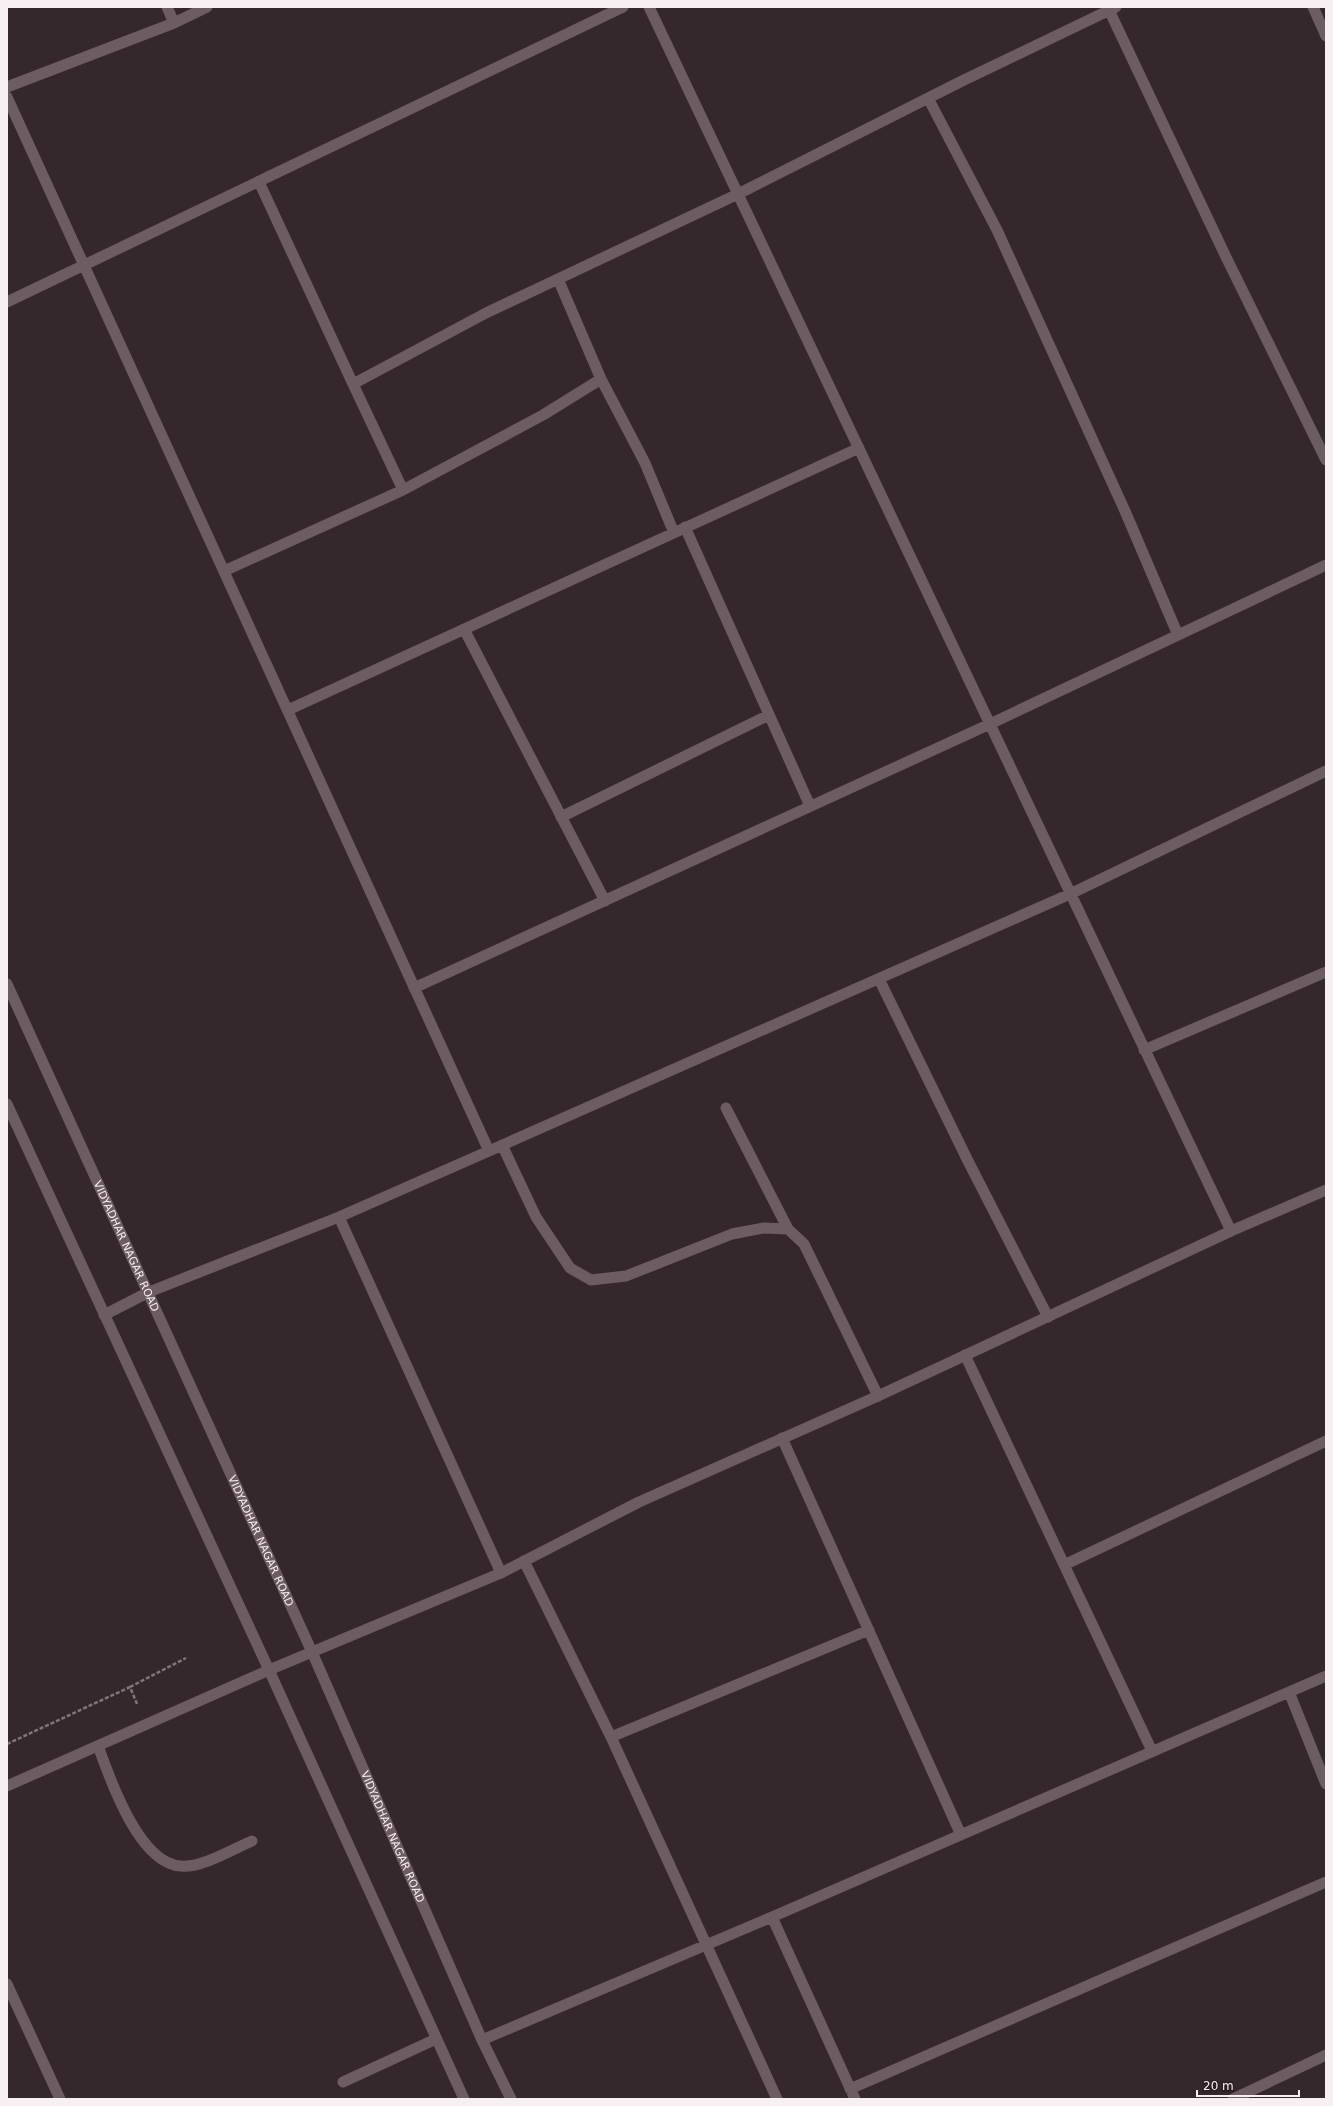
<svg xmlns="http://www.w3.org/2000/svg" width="1333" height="2106" viewBox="0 0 1333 2106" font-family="'DejaVu Sans',sans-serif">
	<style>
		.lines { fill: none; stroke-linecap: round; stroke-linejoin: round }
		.path { stroke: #807679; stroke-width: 2.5; stroke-dasharray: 4 2; stroke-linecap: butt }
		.service { stroke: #6b5d62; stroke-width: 11 }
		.minor { stroke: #6b5d62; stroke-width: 11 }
		.tertiary { stroke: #6b5d62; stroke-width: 11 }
		.secondary { stroke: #6b5d62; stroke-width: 11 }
		.labels { text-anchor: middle; stroke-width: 4; stroke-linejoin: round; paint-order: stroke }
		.street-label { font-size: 11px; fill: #f8eff2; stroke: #2a1e22 }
	</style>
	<rect width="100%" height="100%" fill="#34282c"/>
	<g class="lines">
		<path class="path" d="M130 1687 186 1658
			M7 1744 130 1687 137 1704"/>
		<path class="service" d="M98 1746C110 1779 139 1864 181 1866 202 1868 233 1849 252 1841
			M343 2082 436 2039"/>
		<path class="minor" d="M167 7 174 23 207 7
			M649 7 1231 1231
			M1313 7 1326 36
			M1109 10 1226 257 1326 460
			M7 87 174 23
			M7 97 489 1151 339 1217 149 1292 104 1315
			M928 98 997 230 1125 511 1178 635
			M259 182 353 384
			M558 279 738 194 962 81 1116 7
			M7 302 623 7
			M601 379 645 463 674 533
			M685 527 810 806
			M224 571 403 490 353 384 486 313 558 279 601 379 543 415 403 490
			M464 629 605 901
			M288 710 859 448
			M561 817 769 715
			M879 979 968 1161 1048 1317
			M414 988 990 724 1326 565
			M1144 1050 1326 972
			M726 1108 788 1229
			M502 1145 536 1217 570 1268 591 1280 626 1276 732 1234 764 1228 788 1229 804 1244 878 1396
			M489 1151 1070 894 1326 771
			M339 1217 501 1573
			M965 1355 1152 1751
			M782 1438 961 1835
			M524 1561 611 1737 777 2099
			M1064 1565 1326 1441
			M1289 1692 1326 1784
			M611 1737 869 1630
			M772 1917 855 2099
			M7 1984 60 2099
			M482 2040 772 1917 1326 1676
			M850 2089 1326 1882
			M1233 2099 1326 2055"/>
		<path class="tertiary" d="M7 1786 269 1670 501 1573 639 1502 878 1396 1231 1231 1326 1190"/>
		<g class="secondary">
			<path id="s1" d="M7 984 312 1652 482 2040 511 2099"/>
			<path d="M7 1104 269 1670 464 2099"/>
		</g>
	</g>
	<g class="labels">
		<g class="street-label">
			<text dy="4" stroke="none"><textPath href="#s1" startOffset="288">VIDYADHAR NAGAR ROAD</textPath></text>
			<text dy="4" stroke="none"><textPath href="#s1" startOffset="612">VIDYADHAR NAGAR ROAD</textPath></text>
			<text dy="4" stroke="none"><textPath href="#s1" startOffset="936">VIDYADHAR NAGAR ROAD</textPath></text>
		</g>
	</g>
	<rect width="1333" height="2106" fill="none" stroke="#f8eff2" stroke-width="16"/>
	<path d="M1197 2090v6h102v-6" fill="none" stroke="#f8eff2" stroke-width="2"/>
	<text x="1203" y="2090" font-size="12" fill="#f8eff2" stroke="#2a1e22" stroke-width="3" paint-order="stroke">20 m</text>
</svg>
